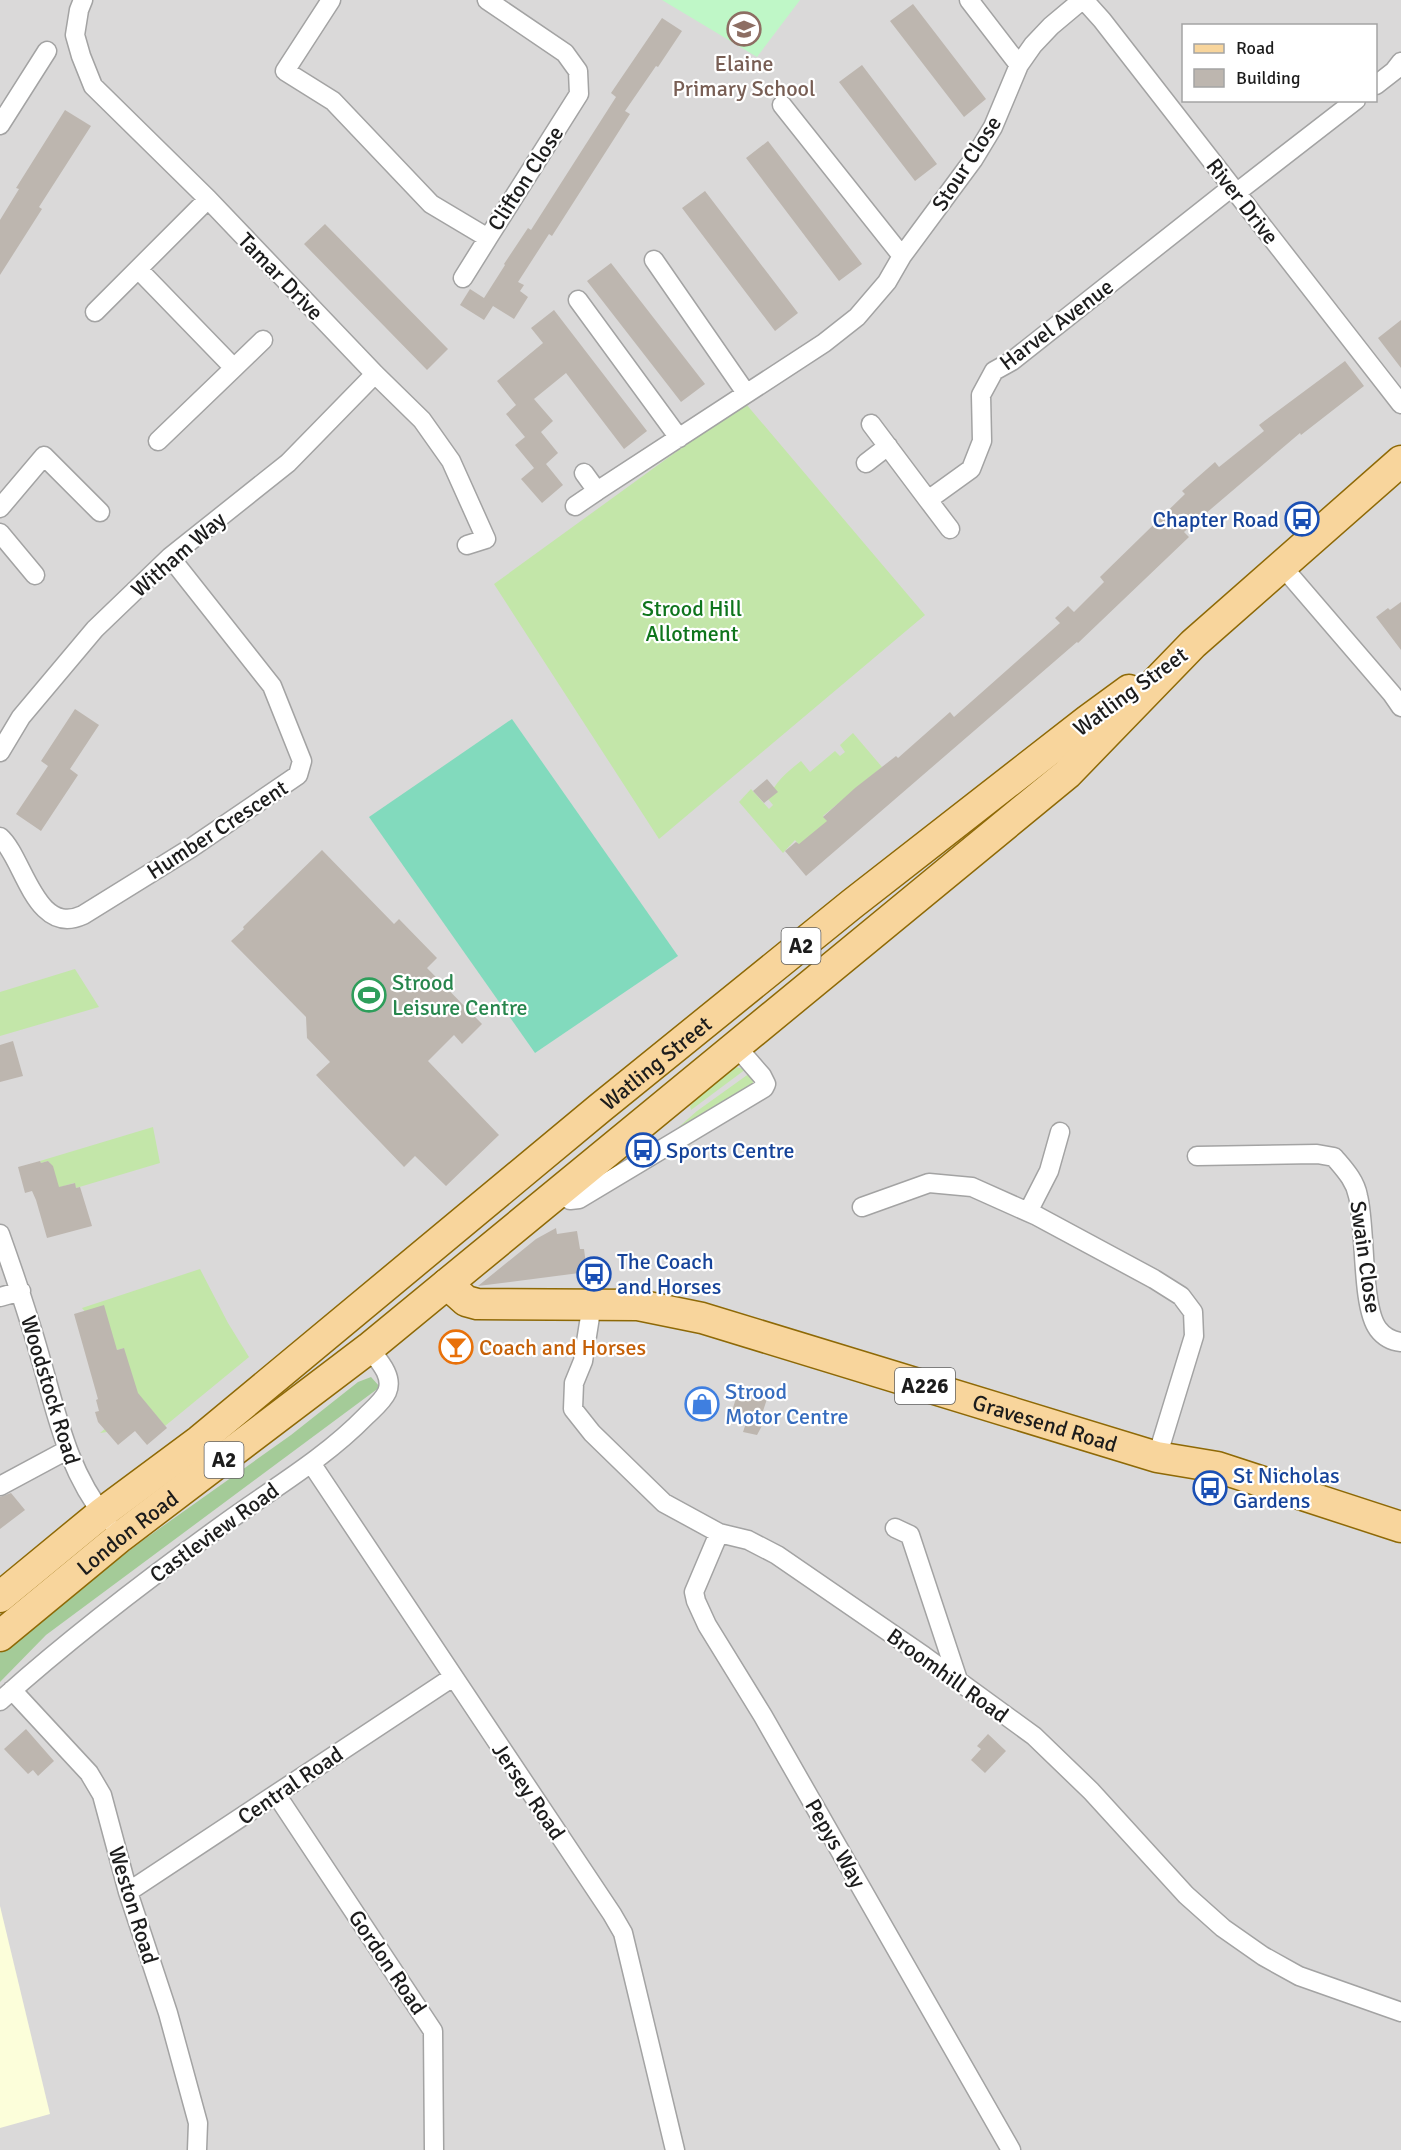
<svg xmlns="http://www.w3.org/2000/svg" width="1401" height="2150" viewBox="0 0 1401 2150" font-family="Signika,sans-serif">
	<style>
		.residential { fill: #dad9d9; fill-rule: evenodd }
		.education { fill: #fcfeda }
		.grass { fill: #c3e6a9 }
		.forest { fill: #a4cb98 }
		.park { fill: #bff7c7 }
		.pitch { fill: #82dabd }
		.building { fill: #bdb6af }
		.lines { fill: none; stroke-linecap: round; stroke-linejoin: round }
		.street-casing { stroke: #a3a3a3; stroke-width: 21 }
		.primary-casing { stroke: #8e6906; stroke-width: 33 }
		.street { stroke: #fff; stroke-width: 18 }
		.primary { stroke: #f8d59c; stroke-width: 30 }
		.labels { text-anchor: middle; stroke-width: 4.5; stroke-linejoin: round; paint-order: stroke }
		.shield { fill: #fff; stroke: #606060; stroke-width: 1.5 }
		.shield-label { font-size: 21px; font-weight: bold; fill: #1c1c1c }
		.education-label { font-size: 22px; fill: #785e54; stroke: #fff }
		.street-label { font-size: 22px; fill: #1c1c1c; stroke: #fff }
		.transit-label { font-size: 22px; fill: #164399; stroke: #fff; text-anchor: start }
		.park-label { font-size: 22px; fill: #0f751d; stroke: #fff }
		.leisure-label { font-size: 22px; fill: #27864d; stroke: #fff; text-anchor: start }
		.food-label { font-size: 22px; fill: #c56008; stroke: #fff; text-anchor: start }
		.shop-label { font-size: 22px; fill: #366cbe; stroke: #fff; text-anchor: start }
	</style>
	<rect width="100%" height="100%" fill="#edeae2"/>
	<path class="residential" d="M0 0H1401V2150H0ZM1184 26H1376V100H1184Z"/>
	<path class="education" d="M0 1906 50 2114 0 2128Z"/>
	<path class="grass" d="M746 404 925 615 659 839 494 584 709 428Z
		M853 733 882 767 823 816 830 824 802 848 795 840 783 853 739 802 751 789 769 809 773 805 768 799C775 782 787 772 801 761L810 772 835 751 840 756 845 752 840 745Z
		M75 969 99 1007 0 1036V992Z
		M735 1067 746 1069 691 1110 690 1106 711 1083Z
		M750 1073 753 1079V1085L672 1133 697 1111Z
		M153 1127 160 1163 76 1188 74 1183 57 1188 50 1163 48 1161 41 1163 40 1161Z
		M200 1269 228 1323 249 1357 165 1426 144 1401 107 1432 100 1433 107 1427 124 1348 117 1350 82 1308Z"/>
	<path class="forest" d="M371 1377 380 1387 46 1635 0 1682V1653L12 1641 142 1541 291 1435 358 1382Z"/>
	<path class="park" d="M662 0H800L757 57Z"/>
	<path class="pitch" d="M512 719 678 956 535 1053 369 817Z"/>
	<path class="building" d="M913 4 986 99 964 117 890 21Z
		M662 18 682 31 658 67 656 66 625 111 630 114 552 236 549 234 518 282 524 285 520 291 528 297 514 319 493 306 484 320 460 305 470 289 484 298 505 265 504 264 528 228 531 230 616 97 611 93Z
		M862 65 937 164 915 181 839 82Z
		M65 110 91 126 39 207 42 209 0 275V220L19 189 16 188Z
		M768 141 862 264 839 281 746 158Z
		M705 191 798 313 775 331 682 208Z
		M325 224 448 349 427 370 304 244Z
		M611 263 705 384 681 402 587 281Z
		M554 310 647 431 624 449 566 373 534 399 553 421 541 432 558 453 546 464 563 485 542 503 521 479 534 468 515 445 525 437 506 414 516 405 497 381 543 343 531 328Z
		M1401 320V368L1378 338Z
		M1345 361 1364 386 1301 435 1300 433 1184 532 1189 537 1078 643 1077 642 806 876 785 851 796 842 799 844 827 821 823 817 855 788 896 756 898 758 950 712 954 717 1060 623 1055 618 1068 606 1074 612 1104 582 1100 577 1185 494 1182 491 1215 462 1219 467 1264 431 1259 425Z
		M1401 602V650L1376 617 1388 608 1390 610Z
		M75 709 99 725 70 769 78 775 41 831 16 814 48 766 41 761Z
		M767 779 778 792 764 803 753 791Z
		M322 850 394 924 399 919 437 958 427 968 482 1024 462 1044 454 1035 428 1061 499 1135 446 1186 415 1156 404 1167 316 1075 330 1062 307 1038 306 1017 231 941 244 929 243 927Z
		M13 1041 23 1076 0 1082V1045Z
		M40 1161 41 1163 48 1161 53 1166 59 1187 75 1183 76 1188 80 1187 92 1226 47 1238 36 1200 32 1191 25 1193 18 1167Z
		M556 1228 557 1234 577 1231 580 1249H584L587 1272 478 1286 536 1239Z
		M104 1305 117 1350 124 1348 138 1393 167 1428 147 1445 135 1431 118 1445 98 1422 95 1412 99 1411 96 1400 98 1399 74 1314Z
		M738 1392 767 1399 761 1417 732 1411Z
		M748 1417 764 1422 757 1435 743 1432Z
		M11 1493 25 1510 0 1529V1497Z
		M26 1729 54 1761 38 1776 33 1770 28 1774 4 1749Z
		M988 1734 1006 1751 985 1773 971 1760 981 1749 977 1746Z"/>
	<g class="lines">
		<g class="street-casing">
			<path id="street" d="M83 0 79 10 75 35 81 56 93 86 208 199 375 374 422 420 451 461 486 539 467 545
				M331 0 285 71 333 101 431 204 488 238 579 94 578 71 565 53 487 0
				M969 0 1019 65
				M1084 0 1102 20 1401 404
				M1376 85 1394 71 1401 62
				M782 105 902 256
				M0 125 47 51
				M1236 193 1356 100
				M654 260 746 393
				M138 269 234 368 158 441
				M463 278 488 238
				M578 300 679 438
				M95 312 208 199
				M234 368 263 340
				M871 424 928 500 971 469 982 441 981 395 994 371 1012 361 1232 187
				M866 463 888 446
				M584 473 597 491 824 343 857 317 887 282 902 256 973 160 993 127 1019 65 1033 45 1051 26 1082 0
				M928 500 950 529
				M575 506 597 491
				M0 508 44 456 100 512
				M0 533 35 575
				M1282 566 1392 694 1401 707
				M0 752 21 717 95 629 170 557 288 463 375 374
				M0 837C24 858 35 937 83 915L191 848 298 775 302 761 272 686 170 557
				M1197 1156 1317 1154 1334 1157C1344 1169 1355 1180 1358 1196 1366 1227 1361 1307 1378 1329 1384 1337 1392 1341 1401 1342
				M559 1190 570 1200 579 1199 764 1088 766 1084 762 1076 736 1046
				M862 1207 929 1183 972 1187 1037 1216 1154 1279 1181 1296 1193 1312 1194 1336 1157 1457
				M1028 1212 1049 1171 1060 1132
				M0 1234C15 1276 29 1317 41 1360 58 1419 68 1471 107 1520
				M0 1297 21 1291
				M592 1304 583 1361 574 1383 573 1409 592 1433 664 1503 719 1533 748 1540 777 1555 924 1656 1034 1736 1091 1791 1186 1895 1223 1928 1263 1956 1299 1976 1401 2012
				M311 1463 612 1914 623 1933 675 2150
				M0 1486 67 1450
				M895 1528 910 1535 958 1680
				M719 1533 694 1592 696 1601 707 1625 763 1716 1011 2150
				M12 1690 89 1773 102 1795 128 1892 168 2013 198 2123 197 2150
				M0 1701C70 1638 145 1581 221 1526 270 1490 323 1460 366 1416 373 1409 383 1401 387 1392 394 1376 378 1360 369 1348
				M276 1794 433 2031 434 2150
				M128 1892 453 1677"/>
		</g>
		<g class="primary-casing">
			<g id="primary">
				<path id="s1" d="M447 1284 466 1301 477 1304 638 1305 702 1318 1157 1457 1217 1467 1401 1527"/>
				<path id="s2" d="M0 1597 102 1513 199 1441 600 1108 852 904 1088 720 1129 690"/>
				<path id="s3" d="M0 1636 120 1537 369 1348 1067 774 1193 644 1401 461"/>
			</g>
		</g>
		<use href="#street" class="street"/>
		<use href="#primary" class="primary"/>
	</g>
	<defs>
		<g id="school-ring" transform="scale(1.725)"><circle r="9.5" fill="#fff" stroke="#8d6e63" stroke-width="1.5"/><path d="M0-5L7-2L0 1L-7-2ZM-4 1L0 2.5L4 1V4Q0 6-4 4Z" fill="#8d6e63"/></g>
		<g id="bus-ring" transform="scale(1.725)"><circle r="9.5" fill="#fff" stroke="#1a4fb4" stroke-width="1.5"/><path d="M-5-6H5V4H4V6H2V4H-2V6H-4V4H-5ZM-3.5-4V0h7V-4ZM-3.5 1.2v1.5H-2V1.2ZM2 1.2v1.5H3.5V1.2Z" fill="#1a4fb4"/></g>
		<g id="stadium-ring" transform="scale(1.725)"><circle r="9.5" fill="#fff" stroke="#2e9e5b" stroke-width="1.5"/><path d="M0-5a6.5 5 0 1 0 0 10a6.5 5 0 1 0 0-10ZM-3.5-1.8h7v3.6h-7Z" fill="#2e9e5b"/></g>
		<g id="bar-ring" transform="scale(1.725)"><circle r="9.5" fill="#fff" stroke="#e8710a" stroke-width="1.5"/><path d="M-6-5H6L.8 .8V4.5H3.5V6h-7V4.5H-.8V.8Z" fill="#e8710a"/></g>
		<g id="shop-ring" transform="scale(1.725)"><circle r="9.5" fill="#fff" stroke="#3f7fe0" stroke-width="1.5"/><path d="M-5-2.5h2.3a2.7 3.5 0 0 1 5.4 0H5L5.5 6h-11ZM-1.5-2.5h3a1.5 2.3 0 0 0-3 0Z" fill="#3f7fe0"/></g>
	</defs>
	<g fill-rule="evenodd">
		<use href="#school-ring" x="744" y="29"/>
		<use href="#bus-ring" x="1302" y="519"/>
		<use href="#stadium-ring" x="369" y="995"/>
		<use href="#bus-ring" x="643" y="1150"/>
		<use href="#bus-ring" x="594" y="1274"/>
		<use href="#bar-ring" x="456" y="1347"/>
		<use href="#shop-ring" x="702" y="1404"/>
		<use href="#bus-ring" x="1210" y="1488"/>
	</g>
	<g class="labels">
		<g class="shield">
			<rect x="781.5" y="928" width="39" height="36" rx="4.5"/>
			<rect x="895" y="1368" width="60" height="36" rx="4.5"/>
			<rect x="204.5" y="1442" width="39" height="36" rx="4.5"/>
		</g>
		<g class="shield-label">
			<text x="801" y="953">A2</text>
			<text x="925" y="1393">A226</text>
			<text x="224" y="1467">A2</text>
		</g>
		<g class="education-label">
			<text x="744" y="71">Elaine<tspan x="744" dy="25">Primary School</tspan></text>
		</g>
		<g class="street-label">
			<text transform="translate(966 163) rotate(-57)" y="8">Stour Close</text>
			<text transform="translate(525 178) rotate(-57)" y="8">Clifton Close</text>
			<text transform="translate(1243 201) rotate(52)" y="8">River Drive</text>
			<text transform="translate(281 276) rotate(46)" y="8">Tamar Drive</text>
			<text transform="translate(1056 324) rotate(-37)" y="8">Harvel Avenue</text>
			<text transform="translate(178 554) rotate(-41)" y="8">Witham Way</text>
			<text transform="translate(1130 691) rotate(-36)" y="8">Watling Street</text>
			<text transform="translate(217 829) rotate(-33)" y="8">Humber Crescent</text>
			<text dy="8" stroke="none"><textPath href="#s2" startOffset="846">Watling Street</textPath></text>
			<text transform="translate(1366 1257) rotate(82)" y="8">Swain Close</text>
			<text transform="translate(51 1390) rotate(73)" y="8">Woodstock Road</text>
			<text dy="8" stroke="none"><textPath href="#s1" startOffset="622">Gravesend Road</textPath></text>
			<text transform="translate(214 1532) rotate(-36)" y="8">Castleview Road</text>
			<text dy="8" stroke="none"><textPath href="#s3" startOffset="164">London Road</textPath></text>
			<text transform="translate(948 1675) rotate(36)" y="8">Broomhill Road</text>
			<text transform="translate(290 1785) rotate(-34)" y="8">Central Road</text>
			<text transform="translate(529 1791) rotate(56)" y="8">Jersey Road</text>
			<text transform="translate(836 1843) rotate(60)" y="8">Pepys Way</text>
			<text transform="translate(134 1905) rotate(73)" y="8">Weston Road</text>
			<text transform="translate(388 1962) rotate(56)" y="8">Gordon Road</text>
		</g>
		<g class="transit-label">
			<text x="1279" y="527" text-anchor="end">Chapter Road</text>
			<text x="666" y="1158">Sports Centre</text>
			<text x="617" y="1269">The Coach<tspan x="617" dy="25">and Horses</tspan></text>
			<text x="1233" y="1483">St Nicholas<tspan x="1233" dy="25">Gardens</tspan></text>
		</g>
		<g class="park-label">
			<text x="692" y="616">Strood Hill<tspan x="692" dy="25">Allotment</tspan></text>
		</g>
		<g class="leisure-label">
			<text x="392" y="990">Strood<tspan x="392" dy="25">Leisure Centre</tspan></text>
		</g>
		<g class="food-label">
			<text x="479" y="1355">Coach and Horses</text>
		</g>
		<g class="shop-label">
			<text x="725" y="1399">Strood<tspan x="725" dy="25">Motor Centre</tspan></text>
		</g>
	</g>
	<rect x="1182" y="24" width="195" height="78" fill="#ffffff" stroke="#a4a4a4" stroke-width="1.5"/>
	<rect x="1194" y="44" width="30" height="9" fill="#f8d59c" stroke="#a4a4a4" stroke-width="1.5"/>
	<text x="1236" y="54" font-size="18" fill="#1c1c1c">Road</text>
	<rect x="1194" y="69" width="30" height="18" fill="#bdb6af" stroke="#a4a4a4" stroke-width="1.5"/>
	<text x="1236" y="84" font-size="18" fill="#1c1c1c">Building</text>
</svg>
